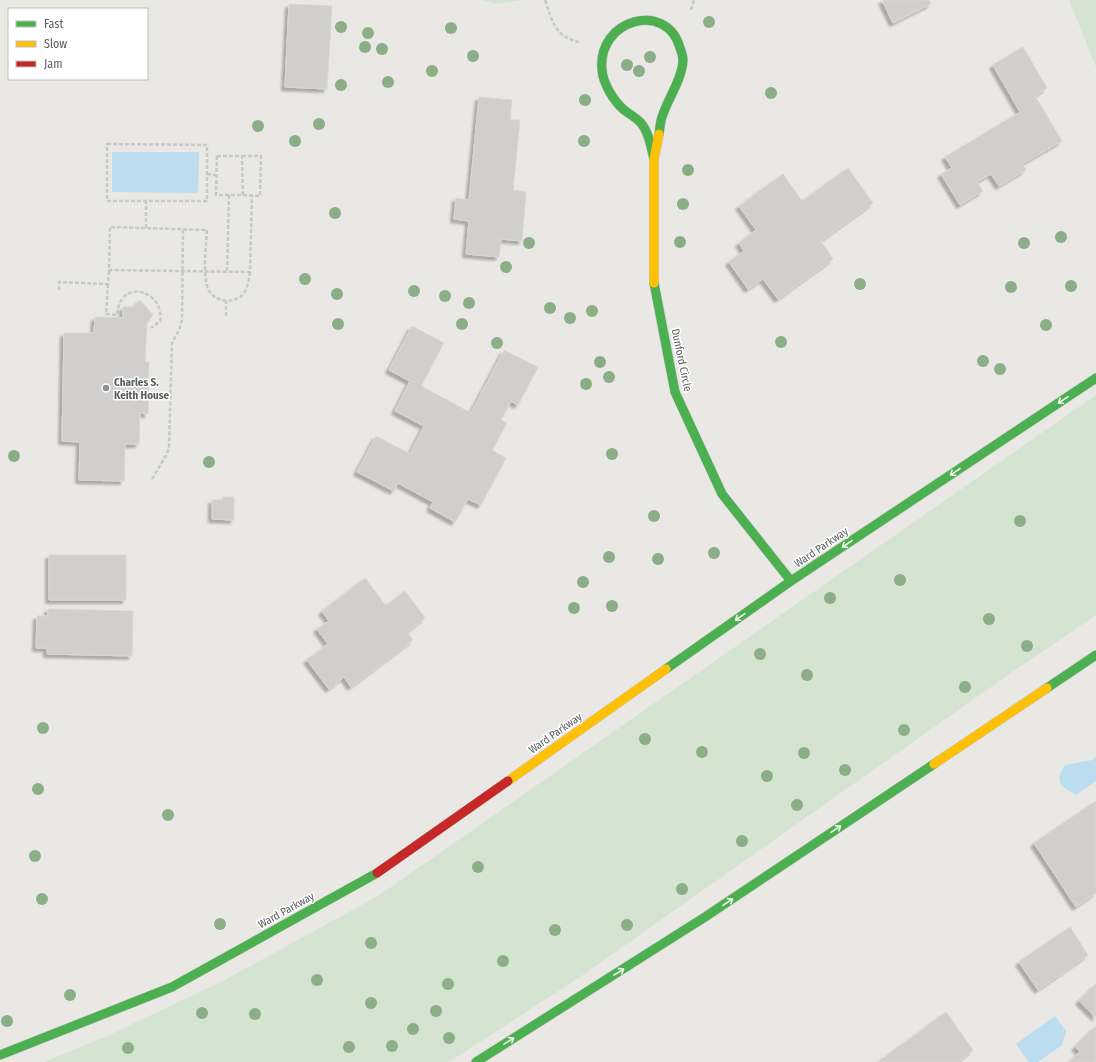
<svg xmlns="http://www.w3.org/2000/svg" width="1096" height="1062" viewBox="0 0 1096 1062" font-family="'Fira Sans Condensed',sans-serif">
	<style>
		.green { fill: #d4e4d1 }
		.water { fill: #bcddf0 }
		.building { fill: #d0cfcd; stroke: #d8d7d4; filter: url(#shadow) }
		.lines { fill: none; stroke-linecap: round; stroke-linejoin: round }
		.fast-casing { stroke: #c6c6c5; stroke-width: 10 }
		.slow-casing { stroke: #c6c6c5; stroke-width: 10 }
		.jam-casing { stroke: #c6c6c5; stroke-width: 10 }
		.path { stroke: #c5c9c7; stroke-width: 2.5; stroke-dasharray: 4 2; stroke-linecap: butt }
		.fast { stroke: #4caf50; stroke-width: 9 }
		.slow { stroke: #ffc107; stroke-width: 9 }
		.jam { stroke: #c62828; stroke-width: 9 }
		.tree { fill: #8bad88 }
		.oneway { stroke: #f6fbf6 }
		.poi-dot { fill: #8c8e8f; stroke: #fff; stroke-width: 1.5 }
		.labels { text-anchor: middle; stroke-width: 3; stroke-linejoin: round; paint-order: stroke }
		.street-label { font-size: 11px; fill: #5a5e61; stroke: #fff }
		.poi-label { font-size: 11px; font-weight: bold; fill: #5a5e61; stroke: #fff; text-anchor: start }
	</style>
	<defs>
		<filter id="shadow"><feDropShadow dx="-3.5" dy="3.5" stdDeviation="1" flood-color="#0004"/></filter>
	</defs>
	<rect width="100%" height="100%" fill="#e9e8e4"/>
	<path class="green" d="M482 0H522L497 4Z
		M1069 0H1096V67Z
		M1096 395V615L1008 675 577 979 455 1058 447 1062H44L107 1036 223 981 378 896Z"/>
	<path class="water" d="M112 152H199L198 193 112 192Z
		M1096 756V781L1076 795C1060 786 1054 782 1065 765L1092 760Z
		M1055 1016 1066 1031 1062 1045 1038 1062H1029L1016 1044Z"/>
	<path class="building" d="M882 0H929L931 4 893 23Z
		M289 4 332 6 327 89 285 87Z
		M1023 47 1047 88 1035 96 1062 141 1022 164 1026 170 999 186 991 174 977 182 983 191 960 205 941 174 952 168 945 157 1020 112 993 65Z
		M479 97 512 100 510 120H520L513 190 526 192 522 241 501 239 499 257 466 254 469 221 454 219 456 198 469 200Z
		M848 168 873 203 821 241 833 259 778 299 763 279 748 289 729 262 744 251 739 243 756 230 739 206 783 174 802 201Z
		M140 300 153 315 147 322 145 362H149L148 414 140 413 139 444H125L124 481 79 480 80 442 62 441 64 333H94L95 317 123 318V307H133Z
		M412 326 444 343 421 386 471 413 504 350 538 367 518 405 511 401 501 420 507 423 492 450 506 458 481 505 468 499 455 522 430 508 433 502 398 483 394 491 357 472 376 436 410 454 424 426 395 411 410 381 389 370Z
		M223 497H234V520L212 519V500H223Z
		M49 555H126V600H49Z
		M365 578 386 606 405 591 425 618 407 632 413 640 351 687 344 677 329 689 307 660 328 644 317 629 329 621 322 611Z
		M48 609 133 611 132 656 47 654V648H36L37 616H48Z
		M1096 801V893L1076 907 1034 843Z
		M1070 927 1088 955 1038 990 1019 962Z
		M1096 984V1018L1079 1001Z
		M946 1012 973 1050 958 1062H878Z
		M1096 1026V1062H1069L1080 1052 1075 1047Z"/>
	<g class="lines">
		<g class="fast-casing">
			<path id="fast" d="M654 159C651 148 649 131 640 122 635 117 629 114 623 109 613 100 603 83 602 70 597 19 667 0 680 48 681 51 683 56 683 60 682 80 668 98 662 117 660 122 660 129 659 134
				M654 283 675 392 722 494 791 581
				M666 669 791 581 1096 378
				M1047 688 1096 655
				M0 1055 172 987 377 873
				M476 1062 705 917 934 764"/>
		</g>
		<g class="slow-casing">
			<path id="slow" d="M654 283V159L659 134
				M934 764 1047 688
				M508 781 666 669"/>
		</g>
		<g class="jam-casing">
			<path id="jam" d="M377 873 508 781"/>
		</g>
		<path class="path" d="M545 0C553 22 554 36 579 42
			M691 10 694 0
			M107 144 207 145V201H107Z
			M217 156H242L243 195H216Z
			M242 156H261L260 196 243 195
			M207 174 216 175
			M146 228V201
			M227 271 229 195
			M250 272C249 279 248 287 244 293 234 306 211 302 207 286 203 269 206 247 207 230L110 227 109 270 250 272 252 195
			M108 284 106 314 117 315C120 276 165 291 160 321L151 328
			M59 290V282L108 284 109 270
			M226 316V301
			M152 479 167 454 169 446 172 343 180 328 182 319 183 229"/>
		<use href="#fast" class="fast"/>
		<use href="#slow" class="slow"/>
		<use href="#jam" class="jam"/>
	</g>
	<g class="tree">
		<circle cx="709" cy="22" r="6"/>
		<circle cx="341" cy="27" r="6"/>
		<circle cx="451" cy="28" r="6"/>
		<circle cx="368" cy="33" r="6"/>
		<circle cx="365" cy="47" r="6"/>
		<circle cx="382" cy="49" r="6"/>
		<circle cx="473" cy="56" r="6"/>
		<circle cx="650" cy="57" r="6"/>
		<circle cx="627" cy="65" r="6"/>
		<circle cx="432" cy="71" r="6"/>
		<circle cx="639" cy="71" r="6"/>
		<circle cx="388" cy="82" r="6"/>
		<circle cx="341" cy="85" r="6"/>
		<circle cx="771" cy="93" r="6"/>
		<circle cx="585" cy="100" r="6"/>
		<circle cx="319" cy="124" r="6"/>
		<circle cx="258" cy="126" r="6"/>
		<circle cx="295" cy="141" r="6"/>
		<circle cx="584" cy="141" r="6"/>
		<circle cx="688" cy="170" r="6"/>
		<circle cx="683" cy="204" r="6"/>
		<circle cx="335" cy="213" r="6"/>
		<circle cx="1061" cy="237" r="6"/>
		<circle cx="680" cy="242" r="6"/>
		<circle cx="529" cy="243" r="6"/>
		<circle cx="1024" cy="243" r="6"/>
		<circle cx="506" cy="267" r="6"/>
		<circle cx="305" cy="279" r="6"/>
		<circle cx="860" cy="284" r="6"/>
		<circle cx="1071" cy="286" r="6"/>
		<circle cx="1011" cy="287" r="6"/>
		<circle cx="414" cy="291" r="6"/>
		<circle cx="337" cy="294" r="6"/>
		<circle cx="445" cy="296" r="6"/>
		<circle cx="469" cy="303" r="6"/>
		<circle cx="550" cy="308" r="6"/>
		<circle cx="592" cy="311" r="6"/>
		<circle cx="570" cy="318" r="6"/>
		<circle cx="338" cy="324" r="6"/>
		<circle cx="462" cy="324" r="6"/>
		<circle cx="1046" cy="325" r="6"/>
		<circle cx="781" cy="342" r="6"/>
		<circle cx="497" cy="343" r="6"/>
		<circle cx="983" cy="361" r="6"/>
		<circle cx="600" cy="362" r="6"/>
		<circle cx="1000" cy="369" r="6"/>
		<circle cx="609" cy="377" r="6"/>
		<circle cx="586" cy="384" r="6"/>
		<circle cx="612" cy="454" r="6"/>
		<circle cx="14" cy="456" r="6"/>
		<circle cx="209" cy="462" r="6"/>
		<circle cx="654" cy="516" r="6"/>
		<circle cx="1020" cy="521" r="6"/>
		<circle cx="714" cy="553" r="6"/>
		<circle cx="609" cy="557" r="6"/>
		<circle cx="658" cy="559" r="6"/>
		<circle cx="900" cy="580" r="6"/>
		<circle cx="583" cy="582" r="6"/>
		<circle cx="830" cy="598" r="6"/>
		<circle cx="612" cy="606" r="6"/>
		<circle cx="574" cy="608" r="6"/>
		<circle cx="989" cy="619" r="6"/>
		<circle cx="1027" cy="646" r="6"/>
		<circle cx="760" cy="654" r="6"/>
		<circle cx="807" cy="675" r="6"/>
		<circle cx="965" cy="687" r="6"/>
		<circle cx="43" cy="728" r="6"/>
		<circle cx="904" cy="730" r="6"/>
		<circle cx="645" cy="739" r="6"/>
		<circle cx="702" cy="752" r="6"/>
		<circle cx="804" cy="753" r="6"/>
		<circle cx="845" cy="770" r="6"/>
		<circle cx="767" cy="776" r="6"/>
		<circle cx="38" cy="789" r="6"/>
		<circle cx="797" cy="805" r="6"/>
		<circle cx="168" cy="815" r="6"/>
		<circle cx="742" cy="841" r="6"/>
		<circle cx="35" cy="856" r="6"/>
		<circle cx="478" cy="867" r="6"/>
		<circle cx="682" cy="889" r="6"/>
		<circle cx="42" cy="899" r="6"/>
		<circle cx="220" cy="924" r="6"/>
		<circle cx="627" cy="925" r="6"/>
		<circle cx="555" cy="930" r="6"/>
		<circle cx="371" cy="943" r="6"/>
		<circle cx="503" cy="961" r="6"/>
		<circle cx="317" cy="980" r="6"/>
		<circle cx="448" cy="984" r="6"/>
		<circle cx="70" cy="995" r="6"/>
		<circle cx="371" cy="1003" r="6"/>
		<circle cx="436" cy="1011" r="6"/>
		<circle cx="202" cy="1013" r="6"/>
		<circle cx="255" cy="1014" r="6"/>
		<circle cx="7" cy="1021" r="6"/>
		<circle cx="413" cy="1029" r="6"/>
		<circle cx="449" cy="1038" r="6"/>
		<circle cx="392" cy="1046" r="6"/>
		<circle cx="349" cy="1047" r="6"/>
		<circle cx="128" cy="1048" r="6"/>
	</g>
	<defs><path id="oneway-shaft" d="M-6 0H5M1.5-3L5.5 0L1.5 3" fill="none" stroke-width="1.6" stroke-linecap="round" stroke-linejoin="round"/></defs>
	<g class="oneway">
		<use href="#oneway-shaft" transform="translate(1063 400) rotate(146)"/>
		<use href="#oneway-shaft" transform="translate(955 472) rotate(146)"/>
		<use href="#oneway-shaft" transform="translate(847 544) rotate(146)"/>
		<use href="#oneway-shaft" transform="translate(740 617) rotate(145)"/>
		<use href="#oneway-shaft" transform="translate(836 829) rotate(-34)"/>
		<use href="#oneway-shaft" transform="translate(728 902) rotate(-34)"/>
		<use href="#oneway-shaft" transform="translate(619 972) rotate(-32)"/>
		<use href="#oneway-shaft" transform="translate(509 1041) rotate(-32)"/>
	</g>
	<circle class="poi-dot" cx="106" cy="388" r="4"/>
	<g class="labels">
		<g class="street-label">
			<text transform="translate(682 360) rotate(78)" y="4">Dunford Circle</text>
			<text transform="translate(821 547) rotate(-34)" y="4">Ward Parkway</text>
			<text transform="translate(555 733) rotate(-35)" y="4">Ward Parkway</text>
			<text transform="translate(286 910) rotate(-29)" y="4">Ward Parkway</text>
		</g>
		<g class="poi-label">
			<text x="114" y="386">Charles S.<tspan x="114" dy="13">Keith House</tspan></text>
		</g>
	</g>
	<rect x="8" y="8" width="140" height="72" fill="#ffffff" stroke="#bdbfc0"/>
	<rect x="16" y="21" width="20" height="6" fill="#4caf50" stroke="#bdbfc0"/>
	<text x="44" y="28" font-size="12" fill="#5a5e61">Fast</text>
	<rect x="16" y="41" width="20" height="6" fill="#ffc107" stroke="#bdbfc0"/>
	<text x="44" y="48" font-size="12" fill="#5a5e61">Slow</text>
	<rect x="16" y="61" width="20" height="6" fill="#c62828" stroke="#bdbfc0"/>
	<text x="44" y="68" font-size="12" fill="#5a5e61">Jam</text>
</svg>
